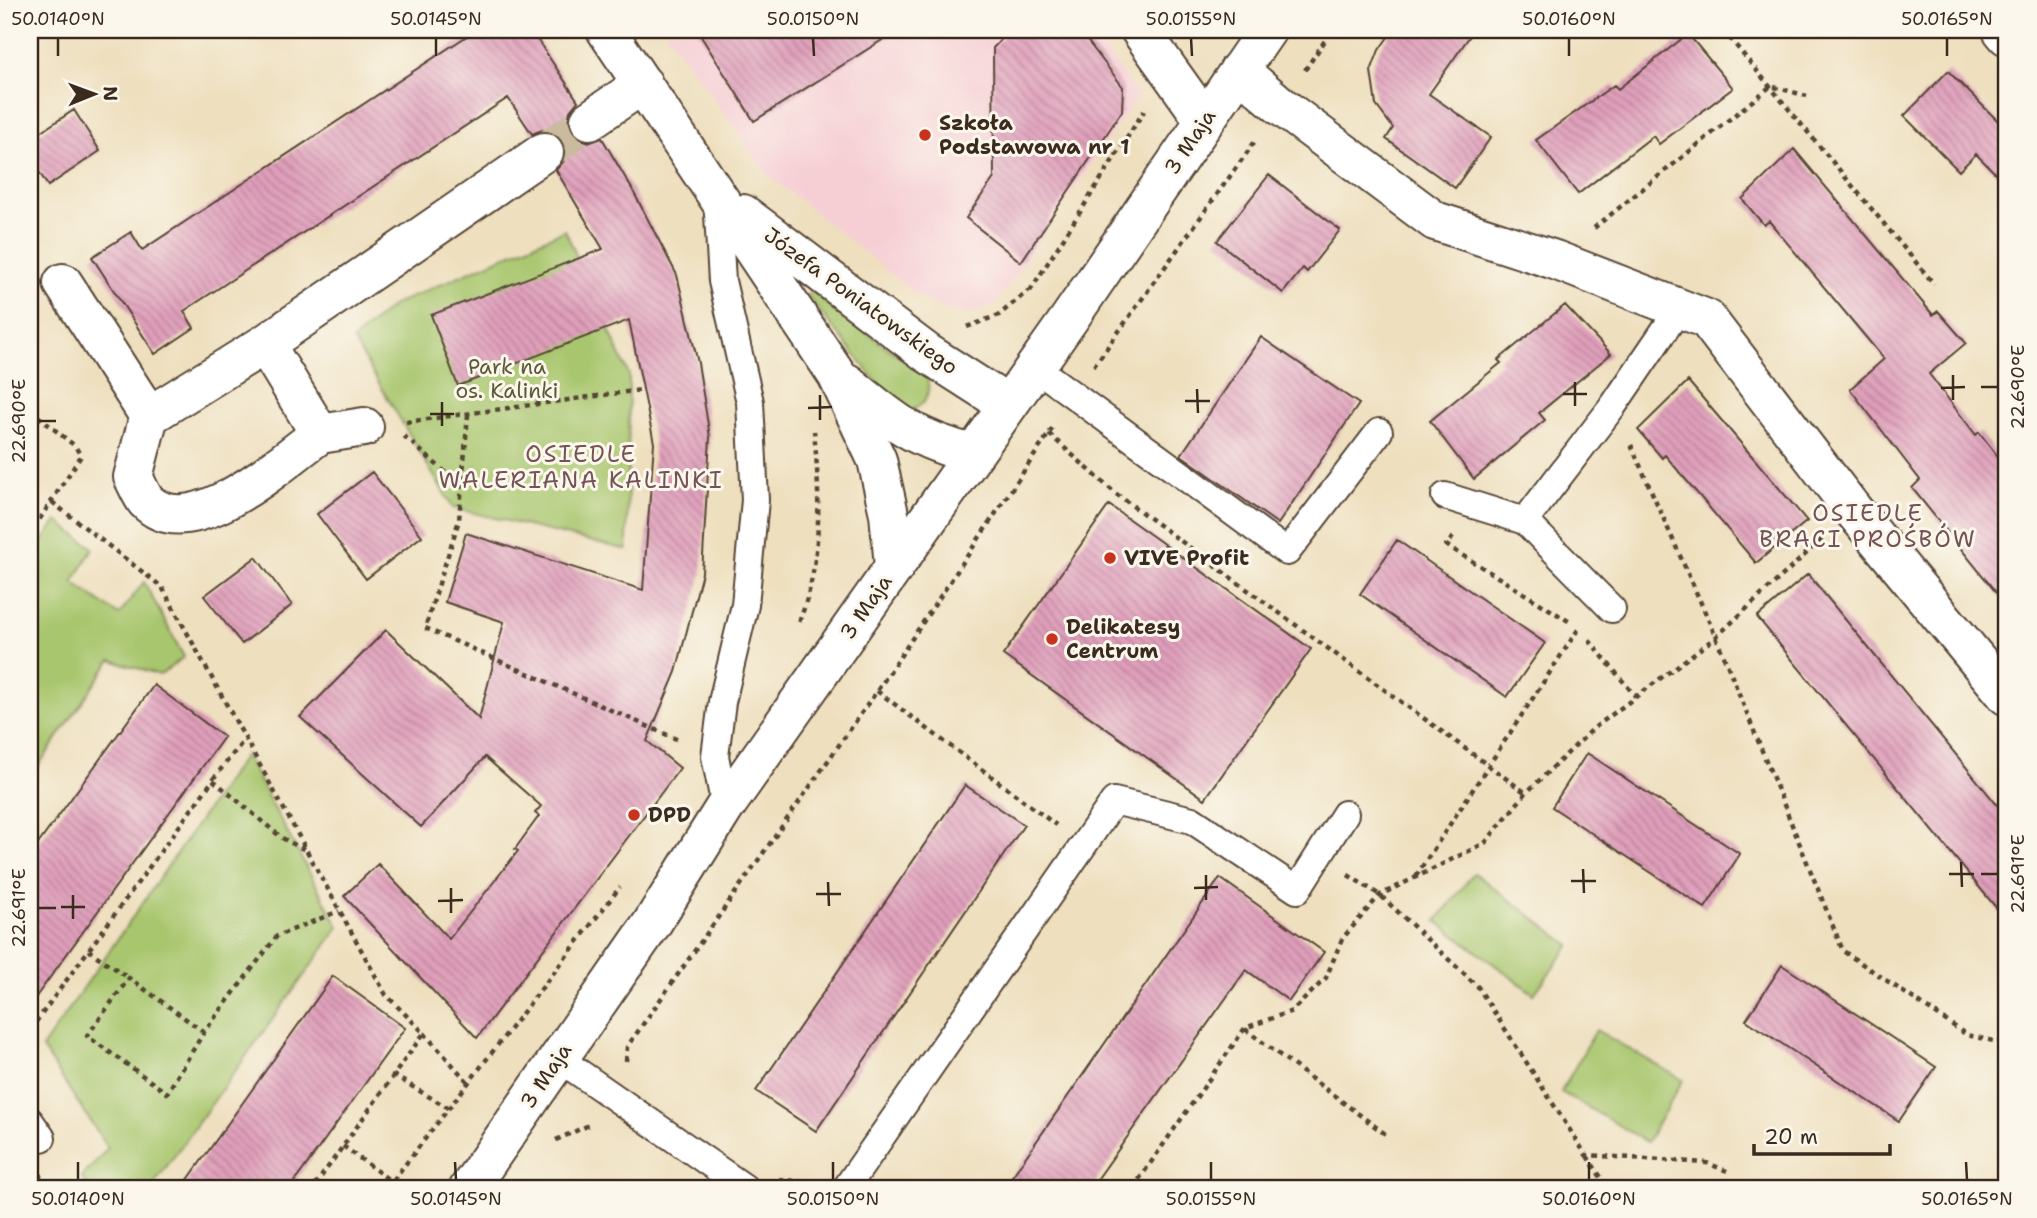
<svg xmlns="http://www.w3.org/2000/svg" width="2037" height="1218" viewBox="0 0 2037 1218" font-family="'Shantell Sans',sans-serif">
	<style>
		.built { fill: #f6cfd5 }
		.green { fill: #a8c66d; stroke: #727846; stroke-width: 2 }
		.building { fill: url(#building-back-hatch) }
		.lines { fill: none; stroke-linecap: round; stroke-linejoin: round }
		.street-tunnel { stroke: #cabb9e; stroke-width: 38; stroke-dasharray: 38 19; stroke-linecap: butt }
		.lane-casing { stroke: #564536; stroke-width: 30 }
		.street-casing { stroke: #564536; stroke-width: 42 }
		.secondary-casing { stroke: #564536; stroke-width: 42 }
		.path { stroke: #564536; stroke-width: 4.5; stroke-dasharray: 5 5; stroke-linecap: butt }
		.lane { stroke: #fff; stroke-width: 26 }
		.street { stroke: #fff; stroke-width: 38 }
		.secondary { stroke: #fff; stroke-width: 38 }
		.ticks { fill: none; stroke: #3b2a1e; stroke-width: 2.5 }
		.poi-dot { fill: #c8321e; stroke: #fbf7ec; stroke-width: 2.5 }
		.labels { text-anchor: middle; stroke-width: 6; stroke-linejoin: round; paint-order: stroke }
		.poi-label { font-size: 21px; font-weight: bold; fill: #3b2a1e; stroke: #fbf7ec; text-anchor: start }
		.street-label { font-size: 21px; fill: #3b2a1e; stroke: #fbf7ec }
		.park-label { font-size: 21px; fill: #5c5936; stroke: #fbf7ec }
		.neighbourhood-label { font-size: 23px; letter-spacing: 2px; fill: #755355; stroke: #fbf7ec }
		.neatline { fill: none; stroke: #3b2a1e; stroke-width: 2.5 }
		.ticks-label { font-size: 18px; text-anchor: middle; fill: #3b2a1e }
	</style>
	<defs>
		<pattern id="building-back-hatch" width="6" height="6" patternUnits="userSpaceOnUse" patternTransform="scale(1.75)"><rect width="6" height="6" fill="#e09fbb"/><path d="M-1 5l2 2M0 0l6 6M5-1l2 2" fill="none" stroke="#b78297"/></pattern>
	</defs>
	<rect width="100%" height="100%" fill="#fbf7ec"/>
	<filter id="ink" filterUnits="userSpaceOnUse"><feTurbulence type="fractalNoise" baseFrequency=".0143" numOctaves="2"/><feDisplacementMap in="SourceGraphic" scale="14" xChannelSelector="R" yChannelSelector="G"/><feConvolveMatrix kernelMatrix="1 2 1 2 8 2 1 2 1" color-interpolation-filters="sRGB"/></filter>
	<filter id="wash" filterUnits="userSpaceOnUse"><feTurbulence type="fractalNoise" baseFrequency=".00686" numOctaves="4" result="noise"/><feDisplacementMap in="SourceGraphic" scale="28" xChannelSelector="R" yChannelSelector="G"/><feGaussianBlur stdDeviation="1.57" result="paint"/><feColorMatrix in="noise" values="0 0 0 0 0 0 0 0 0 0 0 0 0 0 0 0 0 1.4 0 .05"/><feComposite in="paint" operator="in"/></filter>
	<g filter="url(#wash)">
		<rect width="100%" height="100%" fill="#eedfbe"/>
		<path class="built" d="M664 30H1092L1138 96 996 303 972 313 947 310 921 298 767 174Z"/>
		<path class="green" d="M565 230 629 375 627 550 453 508 353 340 393 305Z
			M811 291 928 378C930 396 926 403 911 411L895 405 807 295Z
			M57 521 93 548 73 583 119 615 144 582 184 657 160 675 111 660 30 778V559Z
			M245 755 339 927 151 1188H87L82 1177 108 1148 42 1048Z
			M1474 873 1570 945 1534 994 1436 921Z
			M1596 1030 1683 1080 1647 1142 1561 1092Z"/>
		<g id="blocks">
			<path class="building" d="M476 30H531L578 101 570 111 568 121 572 132 581 140 591 142 602 138 632 189 677 275 698 363 710 437 702 573 676 672 647 741 680 768 477 1038 344 896 378 864 449 939 518 851 515 849 539 816 535 813 541 806 485 757 421 827 300 717 386 630 479 719 504 622 445 602 466 533 643 590 654 443 629 320 458 386 431 315 603 249 556 170 564 161 566 150 562 140 553 132 542 130 532 134 508 98 184 311 194 328 155 354 92 257 131 232 142 250Z
				M697 30H898L754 121Z
				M1010 30H1079L1123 87 1122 111 1021 262 966 218 994 178 993 48Z
				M1393 30H1474L1429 94 1491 137 1455 188 1386 139 1393 128 1376 105 1371 71 1379 50Z
				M1688 34 1733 88 1659 144 1653 136 1578 194 1536 140 1614 85 1618 89Z
				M1948 71 2007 130V185L1976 154 1959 171 1904 116Z
				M74 110 100 151 48 186 30 158V139Z
				M1794 149 1933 315 1938 311 1966 343 1929 374 1976 435 1979 432 2007 468V606L1912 488 1920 480 1850 389 1884 359 1769 221 1764 225 1742 199Z
				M1269 175 1340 230 1307 272 1303 268 1283 293 1217 241Z
				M1565 305 1611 354 1539 413 1545 420 1474 479 1430 421 1501 363 1498 360Z
				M1261 337 1359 404 1278 524 1181 455Z
				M1688 381 1807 521 1756 563 1665 455 1662 458 1638 430Z
				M372 472 422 536 366 579 317 514Z
				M1109 505 1311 649 1205 799 1003 655Z
				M1397 540 1545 643 1507 697 1360 594Z
				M256 557 292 605 242 644 204 596Z
				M1808 574 2007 817V921L1757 617Z
				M154 685 224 737 30 1005V855Z
				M1587 753 1740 854 1705 908 1552 807Z
				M965 785 1024 825 816 1131 756 1091Z
				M1220 878 1324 952 1289 1001 1246 970 1091 1188H1004Z
				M1782 965 1936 1067 1899 1121 1746 1020Z
				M333 976 405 1028 290 1188H182Z"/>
		</g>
	</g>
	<g filter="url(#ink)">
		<use href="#blocks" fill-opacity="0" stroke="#564536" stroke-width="2"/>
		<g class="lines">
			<path class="street-tunnel" d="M544 152 590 120"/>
			<g class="lane-casing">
				<path id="lane" d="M717 198 722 281 750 402 755 500 745 605 722 702 715 756 725 807
					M1035 367 1287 552 1379 432
					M1445 496 1525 521
					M1612 609 1525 521 1613 406 1679 309
					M558 1058 745 1188
					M30 1121 42 1138
					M846 1188 1114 801 1192 820 1297 890 1345 814"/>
			</g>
			<g class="street-casing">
				<path id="street" d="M606 30 837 375 877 460 889 514 894 566
					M1140 30 1205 121
					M2002 30 2007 36
					M1239 70 1281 106 1435 221 1555 260 1707 319 1853 510 2007 696
					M590 120 643 84
					M743 214 927 353 1008 405
					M63 283 149 416 265 344 544 152
					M265 344 320 434 364 427
					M847 383C893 421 915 440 973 454
					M149 416 133 477C137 484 141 495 146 501 191 547 282 461 320 434"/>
			</g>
			<g class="secondary-casing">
				<path id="secondary" d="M469 1188 651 925 725 807 1069 319 1267 30"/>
			</g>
			<path class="path" d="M1197 30H1212
				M1723 30 1934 284
				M1305 70 1332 30
				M1594 228 1771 86 1807 96
				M1030 291 1144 111
				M967 327 999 315 1029 290
				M1094 366 1256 140
				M30 410 75 446 81 456 30 534
				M468 414 459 520 425 628 681 741
				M406 422 641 390
				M1049 434 1115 493 1526 793
				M404 436 461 486
				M1631 445 1716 637 1843 951 1967 1035 2007 1044
				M52 502 162 587 386 995 424 1033 313 1188
				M1453 537 1446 545 1570 622
				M799 622C823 562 820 495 814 431
				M1589 640 1636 697
				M877 691 1056 825
				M213 779 245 739
				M1348 875 1380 895 1478 987 1586 1155 1707 1163 1727 1171
				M1416 876 1579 628
				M88 950 129 978
				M1245 1029 1388 1136
				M30 1030 213 780 282 838 305 850
				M204 1032 129 978 87 1036 167 1093 204 1032 277 936 339 911
				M424 1033 468 1082
				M626 1061 627 1047 877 691 1054 426
				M393 1075 448 1108
				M556 1140 589 1125
				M343 1146 392 1182
				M1587 1156 1608 1188
				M40 1173V1183L44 1188
				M779 1179 811 1183
				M387 1188 620 887
				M1133 1188 1245 1028 1292 1011 1326 978 1342 939 1380 895 1485 843 1526 793 1594 728 1716 637 1822 539"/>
			<use href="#lane" class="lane"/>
			<use href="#street" class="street"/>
			<use href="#secondary" class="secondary"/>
		</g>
	</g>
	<path class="ticks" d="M58 38V56M436 38V56M813 38 814 56M1191 38 1192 56M1569 38V56M1947 38V56M1953 375V400M1575 382V406M1981 387H1998M1941 388 1965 387M1197 389 1198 413M1563 394H1587M820 395V420M1185 401H1210M442 402V426M808 408 832 407M430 414H454M38 421H56M1961 862 1962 887M1583 869 1584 893M1949 874H1974M1981 874H1998M1206 875V900M1571 881H1596M828 882 829 906M451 888V913M1194 888 1218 887M816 894H841M73 895V919M438 901 463 900M61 907H85M38 908H56M78 1162V1180M455 1162 456 1180M833 1162V1180M1211 1162V1180M1589 1162V1180M1966 1162 1967 1180"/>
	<g class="poi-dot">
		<circle cx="925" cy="135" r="7"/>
		<circle cx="1110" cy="558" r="7"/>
		<circle cx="1052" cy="639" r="7"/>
		<circle cx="634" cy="815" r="7"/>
	</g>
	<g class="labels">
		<g class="poi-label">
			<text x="939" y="130">Szkoła<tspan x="939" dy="24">Podstawowa nr 1</tspan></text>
			<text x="1124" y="565">VIVE Profit</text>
			<text x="1066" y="634">Delikatesy<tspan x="1066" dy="24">Centrum</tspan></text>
			<text x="648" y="822">DPD</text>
		</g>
		<g class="street-label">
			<text transform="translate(1190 142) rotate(-56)" y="7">3 Maja</text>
			<text transform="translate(861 301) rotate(36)" y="7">Józefa Poniatowskiego</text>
			<text transform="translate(866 607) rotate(-55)" y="7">3 Maja</text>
			<text transform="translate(546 1076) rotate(-56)" y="7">3 Maja</text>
		</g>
		<g class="park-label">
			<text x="507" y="374">Park na<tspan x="507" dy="24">os. Kalinki</tspan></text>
		</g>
		<g class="neighbourhood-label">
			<text x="581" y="462">OSIEDLE<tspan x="581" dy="26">WALERIANA KALINKI</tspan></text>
			<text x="1868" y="521">OSIEDLE<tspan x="1868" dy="26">BRACI PROŚBÓW</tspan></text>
		</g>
	</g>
	<rect width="2037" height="1218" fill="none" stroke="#fbf7ec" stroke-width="77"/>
	<g transform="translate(94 94) rotate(89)" stroke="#fbf7ec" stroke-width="5" paint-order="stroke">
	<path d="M0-5L12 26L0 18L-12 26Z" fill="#3b2a1e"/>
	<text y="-10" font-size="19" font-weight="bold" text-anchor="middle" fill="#3b2a1e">N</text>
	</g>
	<path d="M1754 1144v10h136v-10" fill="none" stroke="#3b2a1e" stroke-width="3.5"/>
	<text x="1764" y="1144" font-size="21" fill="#3b2a1e" stroke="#fbf7ec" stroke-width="5" paint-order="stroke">20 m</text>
	<rect x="38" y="38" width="1960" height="1142" class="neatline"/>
	<g class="ticks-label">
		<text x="58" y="25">50.0140°N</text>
		<text x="436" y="25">50.0145°N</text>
		<text x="813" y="25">50.0150°N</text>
		<text x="1191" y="25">50.0155°N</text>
		<text x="1569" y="25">50.0160°N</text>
		<text x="1947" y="25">50.0165°N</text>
		<text transform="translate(2018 387) rotate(-90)" y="6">22.690°E</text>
		<text transform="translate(19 421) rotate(-90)" y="6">22.690°E</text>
		<text transform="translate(2018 874) rotate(-90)" y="6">22.691°E</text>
		<text transform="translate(19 908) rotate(-90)" y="6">22.691°E</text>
		<text x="78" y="1205">50.0140°N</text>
		<text x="456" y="1205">50.0145°N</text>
		<text x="833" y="1205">50.0150°N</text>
		<text x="1211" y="1205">50.0155°N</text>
		<text x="1589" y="1205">50.0160°N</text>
		<text x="1967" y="1205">50.0165°N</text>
	</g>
</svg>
